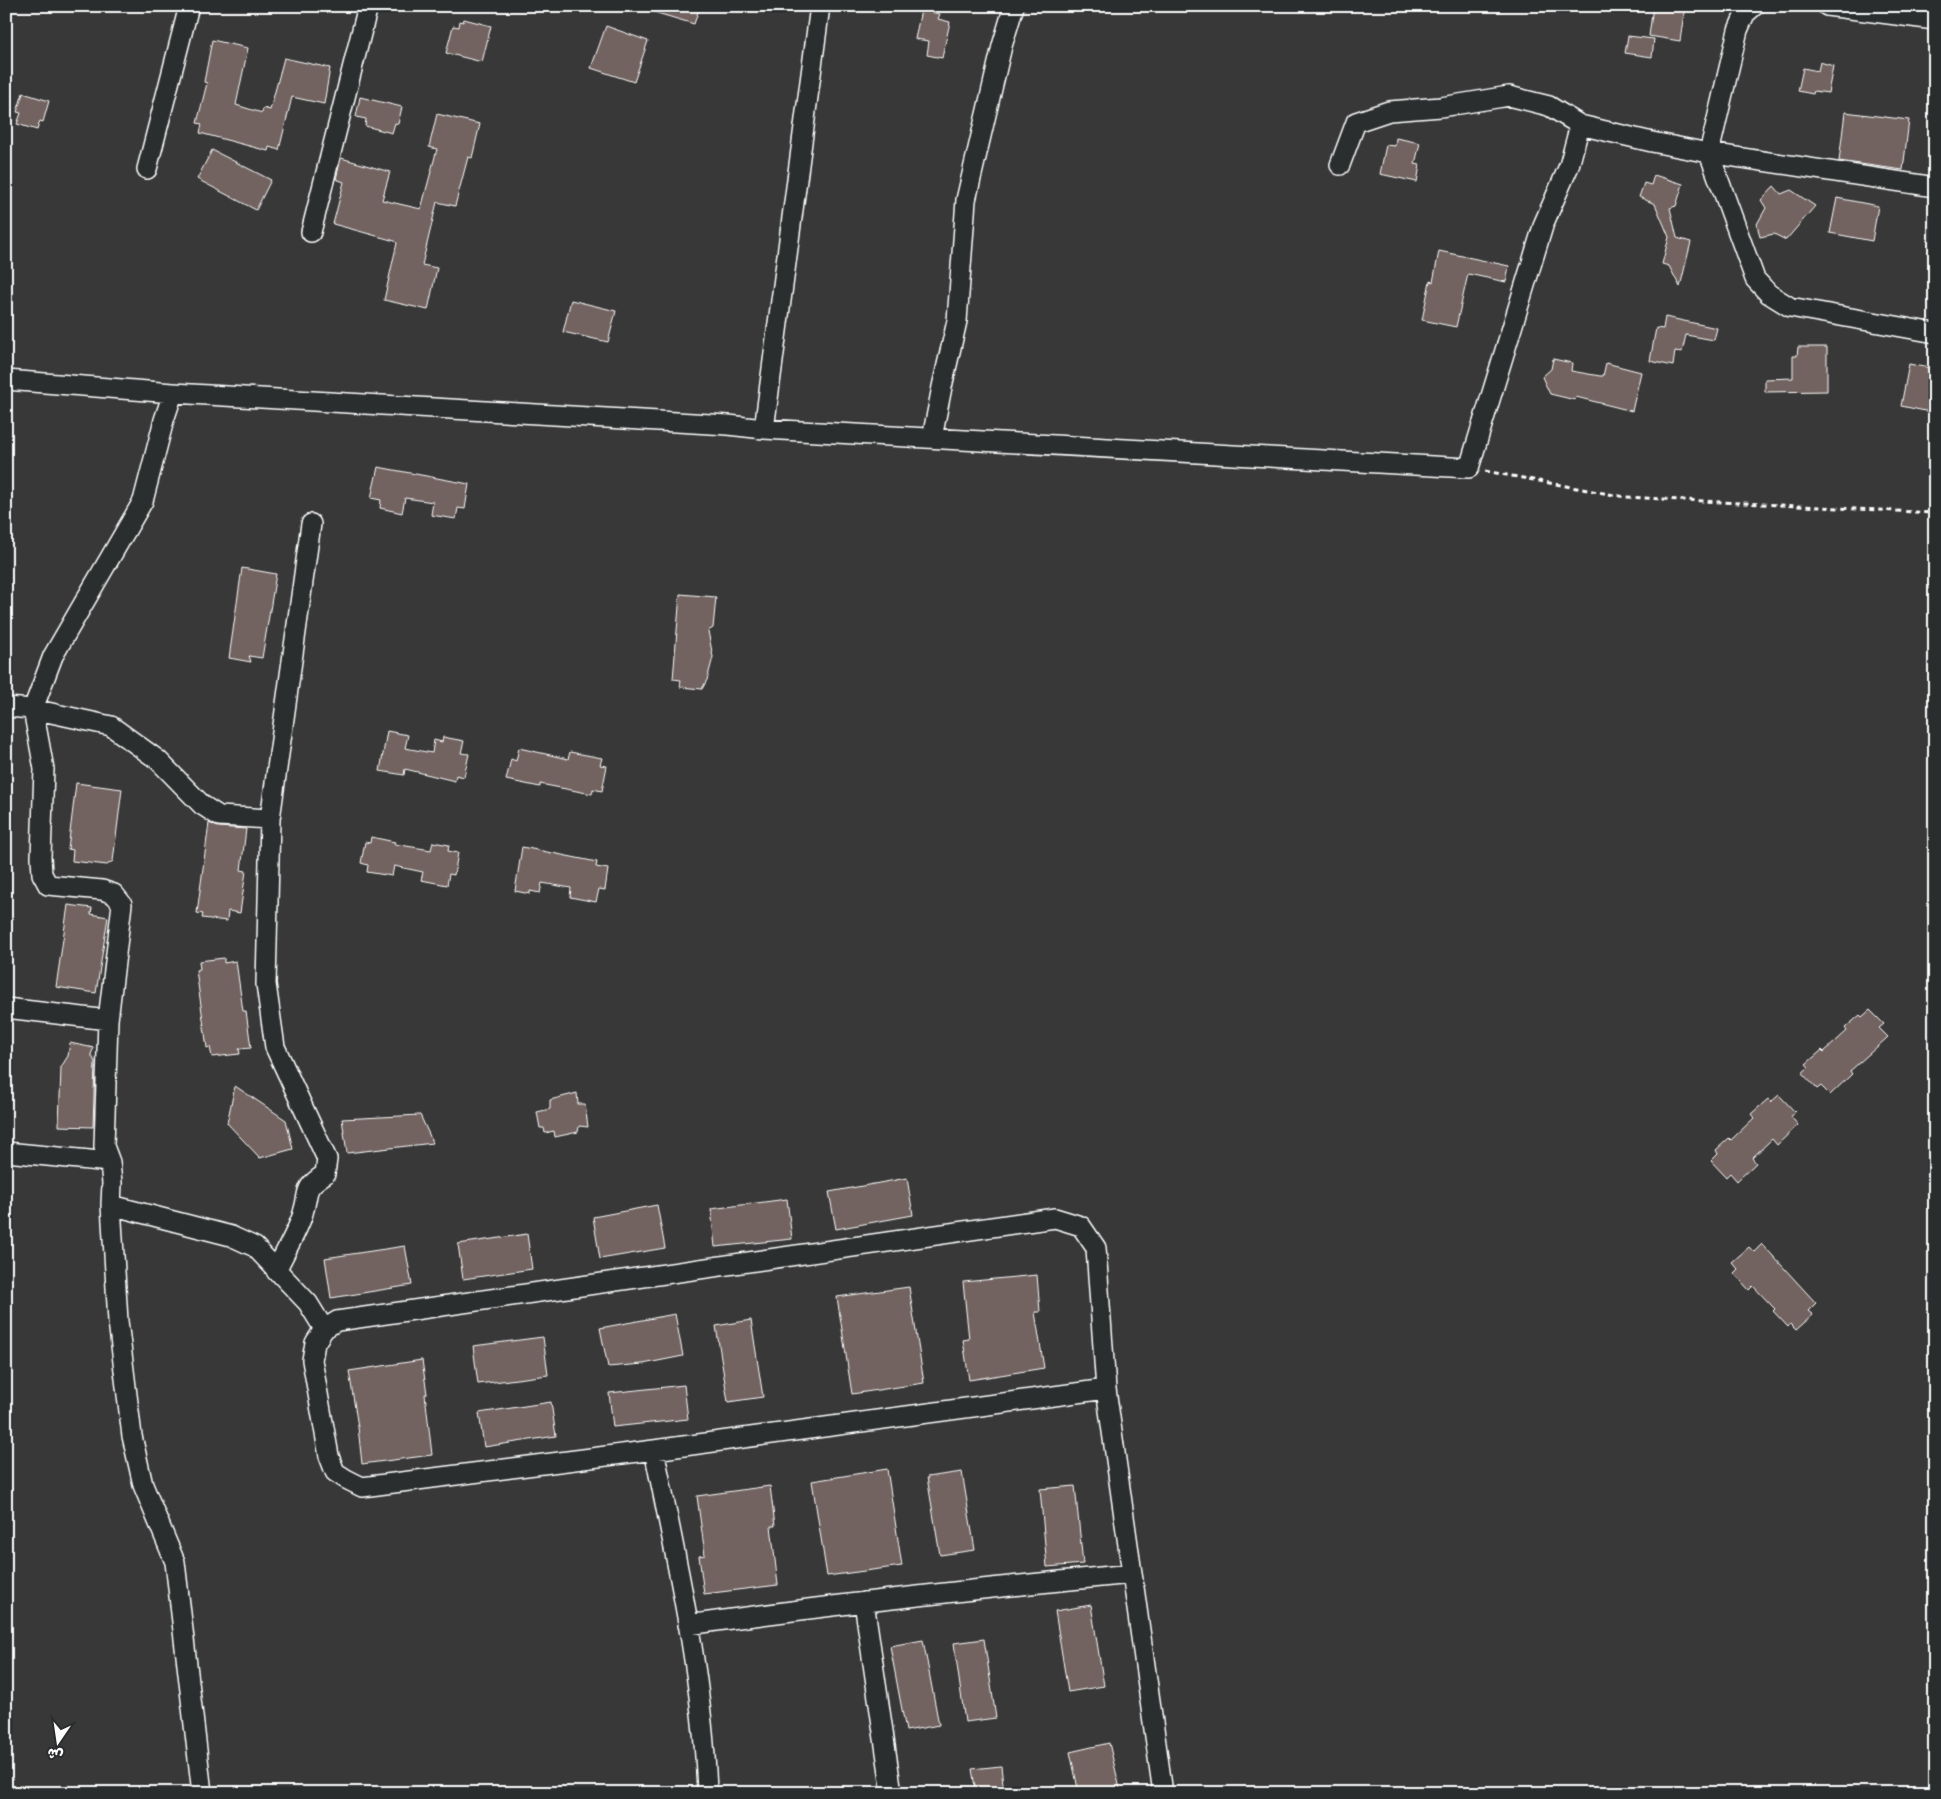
<svg xmlns="http://www.w3.org/2000/svg" width="1941" height="1799" viewBox="0 0 1941 1799" font-family="Mynerve,'Playpen Sans Arabic',sans-serif">
	<style>
		.building { fill: #726460; stroke: #fff }
		.lines { fill: none; stroke-linecap: round; stroke-linejoin: round }
		.minor-casing { stroke: #fff; stroke-width: 22 }
		.path { stroke: #fff; stroke-width: 3; stroke-dasharray: 5 4; stroke-linecap: butt }
		.minor { stroke: #2a2d2e; stroke-width: 19 }
	</style>
	<rect width="100%" height="100%" fill="#383838"/>
	<filter id="ink" filterUnits="userSpaceOnUse"><feTurbulence type="fractalNoise" baseFrequency=".02" numOctaves="2"/><feDisplacementMap in="SourceGraphic" scale="10" xChannelSelector="R" yChannelSelector="G"/><feConvolveMatrix kernelMatrix="1 2 1 2 8 2 1 2 1" color-interpolation-filters="sRGB"/></filter>
	<g filter="url(#ink)">
		<path class="building" d="M647 6H700L694 24 647 10Z
			M1653 6H1685L1680 41 1649 36Z
			M921 10 940 14 938 19 950 22 942 58 927 55 929 41 915 39Z
			M464 19 491 26 482 62 446 53 453 26 459 27 460 21 463 22Z
			M606 26 648 41 634 82 591 68Z
			M1628 36 1654 39 1652 57 1625 53Z
			M212 40 248 48 236 105 262 113 263 108 270 110 284 58 330 68 324 104 292 97 279 150 269 147 268 151 200 133 202 124 197 123 207 83 204 82Z
			M1820 62 1833 66 1828 93 1814 91 1813 94 1798 91 1803 68 1818 71Z
			M23 93 49 101 43 122 40 121 37 130 17 124 21 113 17 112Z
			M360 97 402 107 398 124 395 123 392 133 365 126 366 119 356 117Z
			M1845 112 1909 120 1903 170 1839 161Z
			M437 114 480 124 472 158 468 157 455 206 437 202 422 265 437 268 428 310 384 300 397 243 395 241 333 224 344 182 336 179 341 158 390 172 382 200 421 209 437 149 429 147Z
			M1396 138 1420 143 1415 164 1420 165 1417 182 1380 174 1386 145 1395 146Z
			M212 150 271 180 256 210 197 179Z
			M1654 175 1683 184 1676 206 1670 208 1677 238 1691 242 1680 287 1669 266 1662 264 1669 237 1655 204 1639 197 1644 183 1651 185Z
			M1774 186 1781 194 1791 190 1815 206 1786 240 1774 234 1760 237 1757 224 1766 208 1761 200Z
			M1837 198 1878 206 1872 241 1830 233Z
			M1439 251 1509 266 1506 282 1468 274 1456 327 1422 320 1430 281 1433 282Z
			M571 300 616 311 608 342 563 332Z
			M1665 317 1717 328 1714 340 1686 335 1682 352 1675 351 1673 366 1650 361 1656 328 1663 329Z
			M1798 347H1827V391L1765 392V379L1793 378V356H1797Z
			M1553 359 1572 363 1571 371 1600 376H1603L1606 363 1641 372 1632 411 1576 397 1575 400 1550 394 1542 377 1551 369Z
			M1909 364 1935 369V413L1901 406Z
			M378 467 469 484 465 509 458 508 456 519 431 515 433 502 405 498 402 513 380 508 381 500 371 498Z
			M242 568 276 574 262 658 249 656 251 662 229 658Z
			M680 594 716 597 713 628 708 631 713 657 707 680 702 689 680 687 681 680 673 679Z
			M387 731 408 735 405 748 432 753 434 740 442 742 443 737 464 741 461 753 469 754 464 777 456 775 455 781 405 769 404 775 380 771Z
			M519 748 568 759 570 752 602 758 600 765 607 766 602 791 593 789 592 794 540 784V787L506 780 511 759 516 761Z
			M76 783 122 789 113 861 107 865 72 861 73 850 68 849Z
			M209 823 218 827 246 829 241 870 246 871 240 913 228 911 227 921 202 918 203 914 197 913Z
			M371 837 395 842 394 844 431 850 433 842 449 845 448 851 458 853 454 875 449 874 447 885 421 880 423 872 394 866 392 876 367 872 368 865 361 863 365 842 370 843Z
			M522 847 597 862 596 867 608 869 605 890 599 889 596 902 570 897 571 888 542 883 540 893 530 891V894L515 891Z
			M68 905 92 908 91 914 108 917 96 993 56 987Z
			M224 958V963L236 961 243 1011H246L251 1048 239 1049 240 1054 212 1057 210 1047 207 1048 196 970 200 969 199 961Z
			M1870 1010 1884 1024 1879 1028 1888 1037 1850 1071 1852 1074 1830 1095 1821 1086 1817 1089 1802 1073 1809 1067 1806 1064 1822 1050 1824 1052 1847 1031 1845 1028 1860 1015 1862 1017Z
			M70 1043 94 1048 91 1054 95 1062 93 1127 59 1126 61 1067 68 1056Z
			M235 1086 286 1120 293 1149 260 1158 227 1123Z
			M577 1093 578 1104H585L588 1127 579 1126 578 1132 555 1137 554 1131 545 1133 544 1128H540L537 1112 550 1109V1100Z
			M1779 1095 1795 1112 1791 1117 1798 1125 1777 1145 1772 1139 1752 1158 1756 1163 1737 1181 1730 1173 1726 1177 1711 1161 1718 1154 1716 1150 1729 1138 1731 1140 1754 1118 1751 1114 1768 1099 1771 1102Z
			M420 1115 433 1143 347 1153 342 1119Z
			M907 1178 913 1215 836 1229 829 1192Z
			M787 1199 792 1239 715 1247 711 1209Z
			M657 1205 665 1248 600 1259 593 1217Z
			M527 1234 532 1269 463 1279 458 1244Z
			M1762 1244 1816 1303 1808 1311 1813 1315 1796 1330 1790 1324 1788 1327 1773 1311 1775 1309 1753 1286 1749 1290 1734 1273 1738 1269 1732 1262 1749 1247 1754 1252Z
			M405 1246 412 1285 331 1298 325 1258Z
			M1037 1275 1040 1312H1035L1044 1368 969 1380 963 1340 969 1339 963 1282Z
			M909 1287 924 1383 852 1394 837 1297Z
			M675 1314 683 1356 643 1364 608 1367 600 1328Z
			M751 1320 763 1397 728 1402 716 1326Z
			M543 1337 548 1375 478 1384 473 1346Z
			M422 1360 427 1394H425L432 1455 362 1464 358 1427 349 1371Z
			M684 1385 688 1419 613 1427 609 1393Z
			M551 1402 556 1436 484 1447 479 1413Z
			M887 1469 902 1566 827 1576 812 1481Z
			M962 1472 975 1550 940 1555 927 1477Z
			M770 1486 775 1526H771L778 1585 704 1594 699 1556 705 1555 697 1496Z
			M1075 1486 1083 1564 1047 1567 1040 1489Z
			M1091 1605 1104 1686 1068 1692 1055 1611Z
			M984 1639 996 1718 965 1722 954 1643Z
			M923 1640 939 1725 906 1731 890 1646Z
			M1109 1743 1121 1793H1079L1070 1752Z
			M1001 1766 1004 1793H976L972 1769Z"/>
		<g class="lines">
			<g class="minor-casing">
				<path id="minor" d="M1754 6 1745 14 1738 30 1709 153 1755 279 1769 294 1790 307 1935 333
					M1827 6 1935 20
					M1340 165 1356 122 1389 111 1441 107 1509 96 1549 106 1580 125 1652 142 1709 153 1935 187
					M147 169 189 6
					M311 232 368 6
					M6 380 173 393 728 425 764 429 1469 468 1544 223 1569 166 1580 125
					M173 393 164 420 143 501 53 656 33 709 44 769 41 857 42 874 48 885 102 890 114 894 122 904 108 1020 104 1146 110 1162 112 1183 111 1205 118 1321 132 1436 143 1485 175 1562 202 1793
					M764 429 820 6
					M932 438 942 387 957 321 966 200 1002 46 1014 6
					M6 707 33 709 111 726 158 760 202 805 219 816 270 819
					M6 1008 108 1020
					M6 1152 110 1162
					M111 1205 231 1236 255 1247 308 1303 324 1329
					M1055 1218 1081 1226 1096 1248 1106 1389 654 1450 362 1487 346 1479 335 1472 329 1456 312 1360 315 1343 324 1329 337 1321Z
					M276 1271C283 1255 299 1229 303 1213 310 1191 302 1189 325 1174L327 1159 275 1047 266 984 270 819 311 524
					M1106 1389 1163 1793
					M654 1450C677 1563 703 1677 707 1793
					M864 1602 892 1793
					M688 1625C836 1604 984 1588 1132 1574"/>
			</g>
			<path class="path" d="M1485 471 1625 497 1935 513"/>
			<use href="#minor" class="minor"/>
		</g>
	</g>
	<rect width="1941" height="1799" fill="none" stroke="#2a2d2e" stroke-width="25"/>
	<rect x="12" y="12" width="1916" height="1774" fill="none" stroke="#fff" stroke-width="2" filter="url(#ink)"/>
	<g transform="translate(58 1742) rotate(193)" stroke="#2a2d2e" stroke-width="4" paint-order="stroke">
	<path d="M0-4L9 19L0 12L-9 19Z" fill="#ffffff"/>
	<text y="-8" font-size="14" font-weight="bold" text-anchor="middle" fill="#ffffff">ش</text>
	</g>
</svg>
